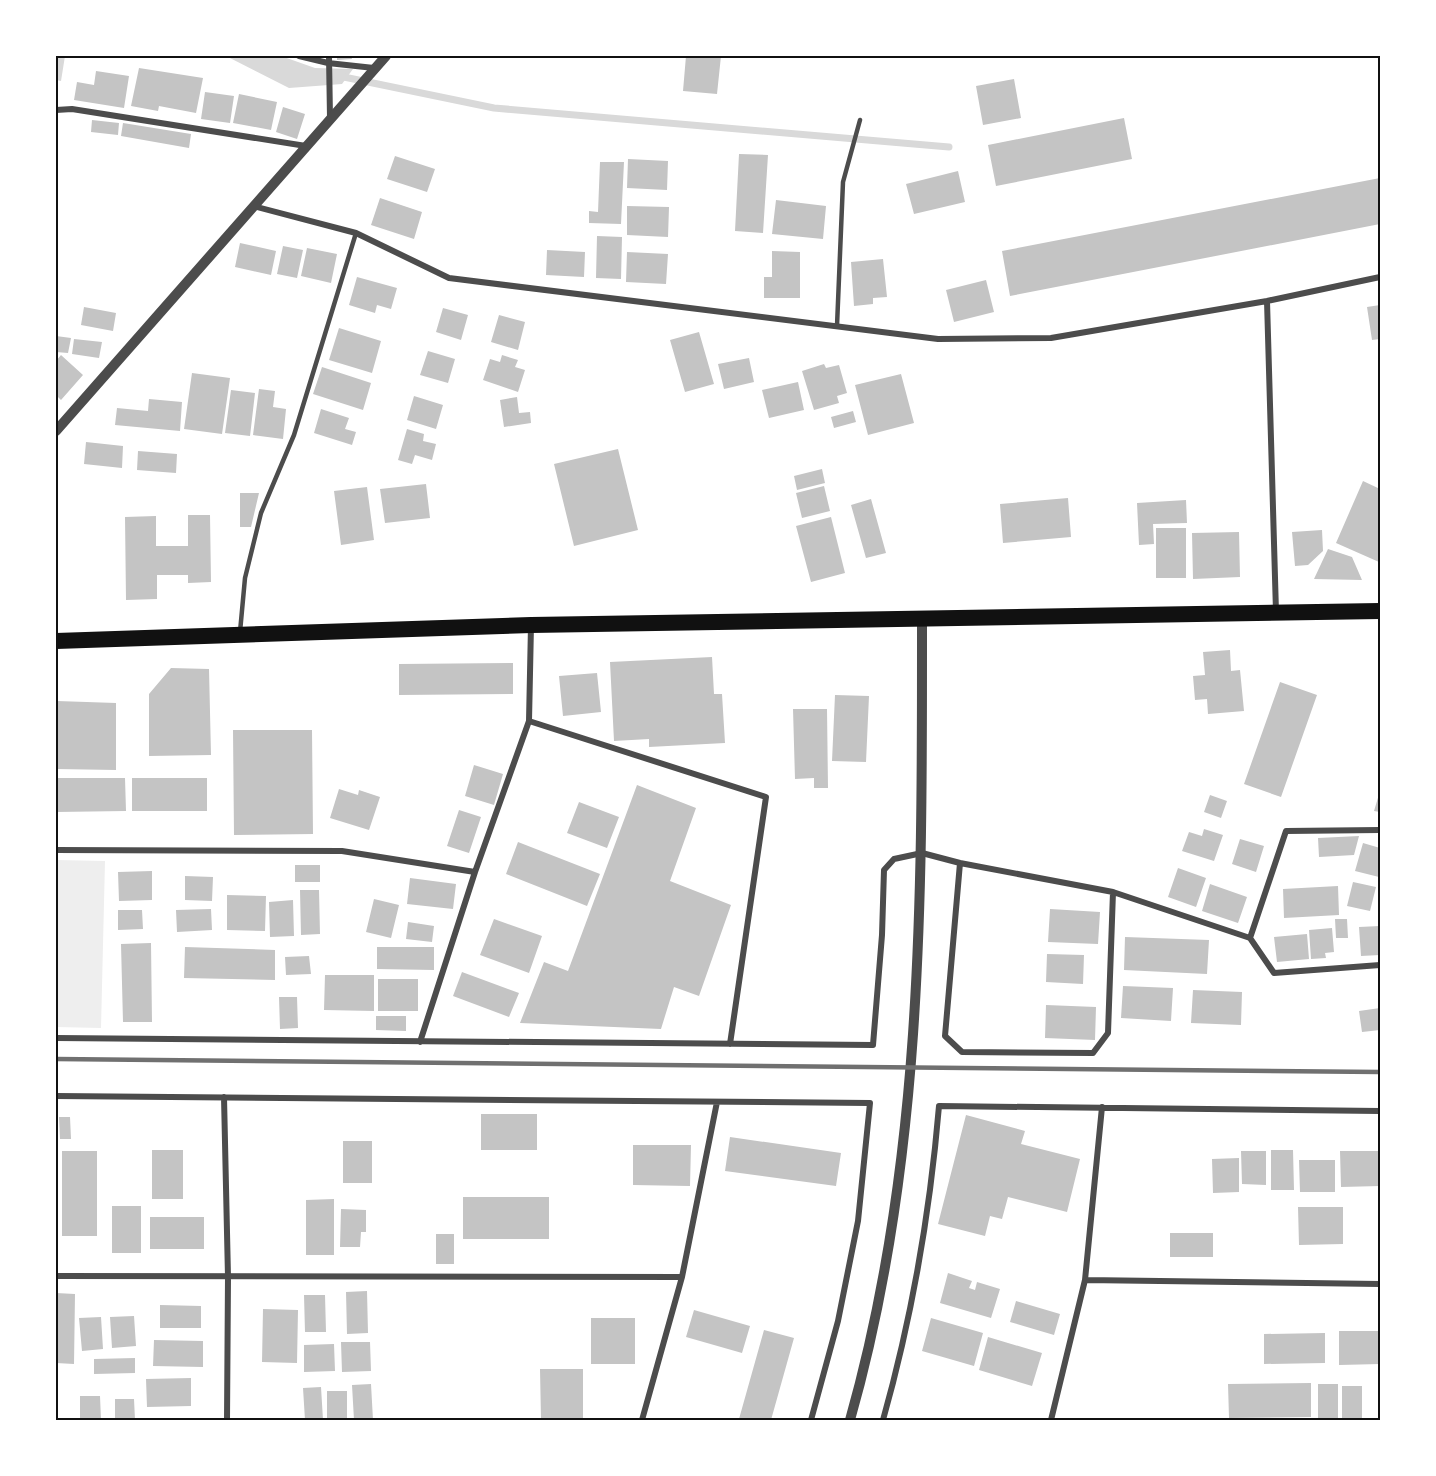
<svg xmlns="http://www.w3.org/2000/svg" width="1436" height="1476" viewBox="0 0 1436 1476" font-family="Signika,sans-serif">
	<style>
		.green { fill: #eee }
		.water { fill: #d9d9d9 }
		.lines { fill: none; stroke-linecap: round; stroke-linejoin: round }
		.stream { stroke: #d9d9d9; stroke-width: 7 }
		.building { fill: #c4c4c4 }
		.service { stroke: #4c4c4c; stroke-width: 4.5 }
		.minor { stroke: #4c4c4c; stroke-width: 6 }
		.tertiary { stroke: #4c4c4c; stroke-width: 10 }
		.trunk { stroke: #111; stroke-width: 16 }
		.rail { stroke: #707070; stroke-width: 4.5 }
		.neatline { fill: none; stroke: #111; stroke-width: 2 }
	</style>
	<rect width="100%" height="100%" fill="#fff"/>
	<path class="green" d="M56 860 105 861 101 1028 56 1027Z"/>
	<path class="water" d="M56 56H65L61 81 56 80Z
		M226 56H281L315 68 353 69 342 84 289 88Z"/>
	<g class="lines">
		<path class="stream" d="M339 76 494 108 949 147"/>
	</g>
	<path class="building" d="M337 56H351L352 59 337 60Z
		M686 56H721L717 94 683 91Z
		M139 68 203 78 196 113 159 106 158 111 131 106Z
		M96 71 129 76 124 108 74 100 77 82 94 85Z
		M1014 79 1021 118 983 125 976 86Z
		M205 92 234 96 230 123 201 119Z
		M239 94 277 102 271 130 233 123Z
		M283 107 305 114 297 139 276 132Z
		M1124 118 1132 159 996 186 988 145Z
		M92 120 119 123 118 135 91 132Z
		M123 123 191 134 189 148 121 136Z
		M739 154 768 155 763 233 735 231Z
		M395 156 435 169 427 192 387 179Z
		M628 159 668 161 667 190 627 188Z
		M600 162H624L621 224 589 223V211L598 212Z
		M958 171 965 202 914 214 906 184Z
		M1380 178V224L1010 296 1002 251Z
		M380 198 422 212 414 239 371 225Z
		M776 200 826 206 823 239 772 234Z
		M627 206 669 207 668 237 627 235Z
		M597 236 622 237 621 279 596 278Z
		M240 243 276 251 271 275 235 267Z
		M283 246 303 250 297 278 277 274Z
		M307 248 337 254 331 283 301 276Z
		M547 250 585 252 584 277 546 275Z
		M772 251 800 252V298H764V277H772Z
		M627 252 668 254 666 284 626 282Z
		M883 259 887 297 873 298V304L854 306 851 262Z
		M357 277 397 288 391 309 377 305 375 313 349 305Z
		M986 280 994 312 954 322 946 290Z
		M1380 305V339L1372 340 1367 307Z
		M84 307 116 313 113 331 81 325Z
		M443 308 468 315 461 340 436 332Z
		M499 315 525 322 518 350 491 342Z
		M339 328 381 341 372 373 329 360Z
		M699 332 714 384 685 392 670 340Z
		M56 336 71 338 68 353 56 352Z
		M74 339 102 342 99 358 72 354Z
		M428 351 455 359 448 383 420 375Z
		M61 355 83 375 61 400 56 395V361Z
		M502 355 518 360 515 367 525 370 518 392 483 380 490 359 500 362Z
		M749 358 754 382 724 389 718 364Z
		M824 364 826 368 839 365 847 393 837 396 839 403 814 410 802 371Z
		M322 367 371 383 363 410 313 394Z
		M192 373 230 378 222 434 184 429Z
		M901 374 914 423 868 435 855 385Z
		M798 382 804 410 769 418 762 390Z
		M259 389 275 391 273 407 286 409 283 439 253 435Z
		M231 390 255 393 250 436 225 433Z
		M414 396 443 405 436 429 407 420Z
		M517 397 519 413 530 412 531 423 504 427 500 400Z
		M149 399 182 402 180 431 115 425 117 408 148 411Z
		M321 409 349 418 345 429 356 432 352 445 314 433Z
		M853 411 856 422 834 428 831 417Z
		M407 429 424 434 423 441 436 444 432 460 415 455 412 464 398 460Z
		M86 442 123 446 122 468 84 464Z
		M618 449 638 530 574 546 554 464Z
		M138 451 177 454 176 473 137 470Z
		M822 469 825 483 797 490 794 476Z
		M1363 481 1380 489 1379 562 1336 543Z
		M426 484 430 518 385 523 380 489Z
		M824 486 830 511 802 518 796 493Z
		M367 487 374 540 341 545 334 491Z
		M240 493H259L251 527H240Z
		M1068 498 1071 537 1003 543 1000 504Z
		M871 499 886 553 866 558 851 505Z
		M1186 500 1187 523 1153 524 1154 544 1139 545 1137 503Z
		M188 515H210L211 582 188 583V575H157V599L126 600 125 517 156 516V546H188Z
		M831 517 845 573 811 582 796 526Z
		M1156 528H1186V578H1156Z
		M1322 530 1323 551 1308 565 1295 566 1292 532Z
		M1239 532 1240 577 1193 579 1192 533Z
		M1328 549 1352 557 1362 580 1314 579Z
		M1230 650 1231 671 1240 670 1244 711 1208 714 1207 699 1195 700 1193 676 1205 675 1203 652Z
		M712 657 714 694H722L725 743 649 747V739L614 741 610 662Z
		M513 663V694L399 695V664Z
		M171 668 209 669 211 755 149 756V694Z
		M597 673 601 712 563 716 559 676Z
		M1280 682 1317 695 1281 797 1244 784Z
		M835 695 869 696 866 762 832 761Z
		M57 701 116 703V770L56 769Z
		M793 709H827L828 788H814V778L795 779Z
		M233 730H312L313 834 234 835Z
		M474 765 503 774 494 805 465 796Z
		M56 778H125L126 811 56 812Z
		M132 778H207V811H132Z
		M637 785 696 808 670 881 731 905 699 996 674 987 661 1029 520 1023 544 962 568 971Z
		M339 789 358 795 359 790 380 797 369 830 330 818Z
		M1380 791V812L1374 811Z
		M1210 795 1227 801 1221 818 1204 812Z
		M579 802 619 817 607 848 567 833Z
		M459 810 481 817 469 853 447 846Z
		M1204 829 1223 835 1214 861 1182 851 1189 832 1202 836Z
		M1359 836 1354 855 1319 857 1318 838Z
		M1240 839 1264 846 1256 872 1232 864Z
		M518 842 600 874 587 906 506 874Z
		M1363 843 1380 848 1379 877 1355 871Z
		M295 865H320V882H295Z
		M1178 868 1206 878 1196 907 1168 897Z
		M152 871V900L119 901 118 872Z
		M185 876 213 877 212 901 185 900Z
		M410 878 456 884 453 909 407 904Z
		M1353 882 1376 887 1370 911 1347 906Z
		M1210 884 1247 897 1238 923 1202 911Z
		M1338 886 1339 915 1284 918 1283 889Z
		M300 890H319L320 934 301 935Z
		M227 895 266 896 265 931 227 930Z
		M374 899 399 905 391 938 366 932Z
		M293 900 294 936 270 937 269 902Z
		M211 909 212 930 177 932 176 910Z
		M1050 909 1100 912 1098 944 1048 942Z
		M118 910H142L143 929 118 930Z
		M494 919 542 936 529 973 480 955Z
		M1335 919H1347L1348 938H1336Z
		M408 922 434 926 432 942 406 939Z
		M1380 926V955L1361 956 1359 927Z
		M1332 928 1334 952 1325 953 1326 958 1311 959 1309 930Z
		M1307 934 1309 959 1277 962 1274 937Z
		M1125 937 1209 940 1207 974 1124 970Z
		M151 943 152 1022H123L121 944Z
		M185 947 275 950V980L184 978Z
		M377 947H434V970L377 969Z
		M1047 954 1084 955 1083 984 1046 982Z
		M309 956 311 974 286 975 285 957Z
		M462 972 519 993 509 1017 453 996Z
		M325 975H374V1011L324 1010Z
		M378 979H418V1011H378Z
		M1123 986 1173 988 1171 1021 1121 1018Z
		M1193 990 1242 992 1241 1025 1191 1023Z
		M279 997H297L298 1028 280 1029Z
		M1046 1005 1096 1007 1095 1040 1045 1038Z
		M1380 1008V1030L1362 1032 1359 1011Z
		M376 1016H406V1031L376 1030Z
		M481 1114H537V1150H481Z
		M966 1115 1025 1131 1021 1144 1080 1159 1067 1212 1008 1197 1002 1219 990 1216 985 1236 938 1224Z
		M59 1117H70L71 1139H60Z
		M730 1137 841 1153 836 1186 725 1171Z
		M343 1141H372V1183H343Z
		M633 1145H691L690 1186 633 1185Z
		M152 1150H183V1199H152Z
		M1271 1150H1293L1294 1190H1271Z
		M62 1151H97V1236H62Z
		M1241 1151H1266V1185L1242 1184Z
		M1340 1151H1380V1186L1341 1187Z
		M1239 1158V1192L1213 1193 1212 1159Z
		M1299 1160H1335V1192H1300Z
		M463 1197H549V1239H463Z
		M334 1199V1255H306V1200Z
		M112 1206H141V1253H112Z
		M1298 1207H1343V1244L1299 1245Z
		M341 1209 366 1210V1232H361L360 1247H340Z
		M150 1217H204V1249H150Z
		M1170 1233H1213V1257H1170Z
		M436 1234H454V1264H436Z
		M948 1273 972 1281 969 1288 975 1290 977 1282 1000 1289 991 1318 940 1303Z
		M367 1291 368 1333 347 1334 346 1292Z
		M56 1293 75 1294 74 1364 56 1363Z
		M304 1295H325L326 1332H305Z
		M1016 1301 1060 1314 1054 1335 1010 1322Z
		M160 1305 201 1306V1328H160Z
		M263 1309 298 1310 297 1363 262 1362Z
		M694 1310 750 1326 742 1353 686 1337Z
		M134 1316 136 1346 112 1348 110 1317Z
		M101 1317 103 1349 82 1351 79 1318Z
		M591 1318H635V1364H591Z
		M931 1318 983 1333 974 1366 922 1351Z
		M764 1330 794 1338 771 1420H743L739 1419Z
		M1339 1331H1380V1364L1339 1365Z
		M1325 1333V1363L1264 1364V1334Z
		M988 1337 1042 1353 1032 1386 979 1370Z
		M154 1340 203 1341V1367L153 1366Z
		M341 1342H370L371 1371 342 1372Z
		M334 1344 335 1371 304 1372V1345Z
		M135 1358V1373L94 1374V1359Z
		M540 1369H583V1420H541Z
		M191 1378V1406L147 1407 146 1379Z
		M1311 1383V1417L1229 1418 1228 1384Z
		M371 1384 373 1420H354L352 1385Z
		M1318 1384H1338V1420H1318Z
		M1342 1386H1362V1420H1342Z
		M321 1387 323 1420H305L303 1388Z
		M327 1391H347V1420H327Z
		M80 1396H100L101 1420H80Z
		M115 1399H134L135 1420H115Z"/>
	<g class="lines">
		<path class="service" d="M837 326 843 182 860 120
			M240 632 245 578 261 513 294 435 356 233"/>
		<path class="minor" d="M299 56 328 63 374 68
			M329 56 330 118
			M56 110 72 109 306 146
			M253 206 356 233 449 278 938 339 1051 338 1267 301 1380 277
			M1267 301 1276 612
			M529 721 766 797 730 1044
			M1380 830 1286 831 1250 938 1274 973 1380 965
			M56 850 342 851 475 872
			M960 863 945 1036 962 1052 1093 1053 1108 1033 1113 892
			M56 1038 873 1045 882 935 884 870 894 859 922 853 960 863 1113 892 1250 938
			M420 1042 475 872 529 721 531 625
			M56 1096 870 1103 858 1221 838 1321 811 1420
			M224 1097 228 1277 227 1420
			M56 1276 682 1277
			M1085 1280 1380 1284
			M642 1420 682 1277 717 1102
			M883 1420C912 1317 930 1213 939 1106L1380 1111
			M1051 1420 1085 1280 1102 1107"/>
		<path class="tertiary" d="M56 431 386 56
			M850 1420C924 1160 922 888 922 620"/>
		<path class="trunk" d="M56 641 531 625 1380 611"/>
		<path class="rail" d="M56 1059 1380 1072"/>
	</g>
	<rect width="1436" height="1476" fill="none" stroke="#ffffff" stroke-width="114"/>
	<rect x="57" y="57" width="1322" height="1362" class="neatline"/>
</svg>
